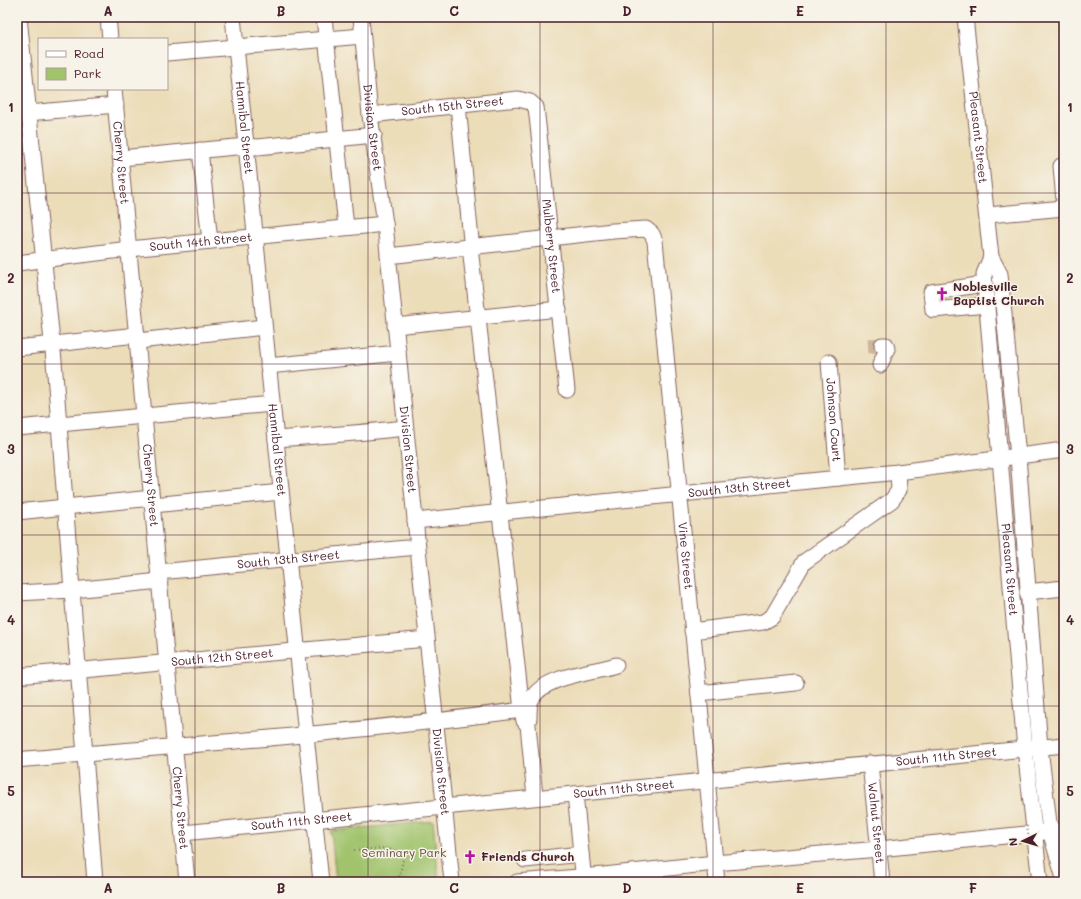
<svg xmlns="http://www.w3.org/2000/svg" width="1081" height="899" viewBox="0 0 1081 899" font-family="Mali,sans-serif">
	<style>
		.green { fill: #a0c36c; stroke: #75714c }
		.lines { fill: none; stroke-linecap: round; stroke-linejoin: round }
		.minor-tunnel { stroke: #ccb79d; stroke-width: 15; stroke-dasharray: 15 8; stroke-linecap: butt }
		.minor-casing { stroke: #83625d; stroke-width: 17 }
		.path { stroke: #83625d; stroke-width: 2; stroke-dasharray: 1 3; stroke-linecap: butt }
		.minor { stroke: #fff; stroke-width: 15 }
		.path-bridge { stroke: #83625d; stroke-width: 2; stroke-dasharray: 1 3; stroke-linecap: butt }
		.grid { fill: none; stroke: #4a1f2b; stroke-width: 1; stroke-opacity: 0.55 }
		.labels { text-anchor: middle; stroke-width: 3; stroke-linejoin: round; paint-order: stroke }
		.street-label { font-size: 12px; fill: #4a1f2b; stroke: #f7f3e8 }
		.poi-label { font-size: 12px; font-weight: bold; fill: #4a1f2b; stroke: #f7f3e8; text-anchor: start }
		.park-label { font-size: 12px; fill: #64503e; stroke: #f7f3e8 }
		.neatline { fill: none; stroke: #4a1f2b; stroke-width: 1.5 }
		.grid-label { font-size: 13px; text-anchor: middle; font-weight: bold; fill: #4a1f2b }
	</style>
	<rect width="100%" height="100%" fill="#f7f3e8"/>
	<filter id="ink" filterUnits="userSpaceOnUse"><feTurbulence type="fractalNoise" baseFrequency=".025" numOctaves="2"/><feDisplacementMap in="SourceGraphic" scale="8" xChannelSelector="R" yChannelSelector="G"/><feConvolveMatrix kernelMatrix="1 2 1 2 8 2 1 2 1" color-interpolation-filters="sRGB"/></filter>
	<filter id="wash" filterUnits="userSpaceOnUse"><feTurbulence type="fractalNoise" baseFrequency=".012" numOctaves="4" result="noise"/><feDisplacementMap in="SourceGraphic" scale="16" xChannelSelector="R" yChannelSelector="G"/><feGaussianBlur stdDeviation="0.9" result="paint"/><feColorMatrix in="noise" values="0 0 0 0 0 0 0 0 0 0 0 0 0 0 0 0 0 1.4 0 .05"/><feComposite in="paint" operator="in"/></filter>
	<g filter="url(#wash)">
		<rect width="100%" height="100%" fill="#ecddb9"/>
		<path class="green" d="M433 821 439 882H336L331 831Z"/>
	</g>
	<g filter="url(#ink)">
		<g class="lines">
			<path class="minor-tunnel" d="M868 346 882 345"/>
			<g class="minor-casing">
				<g id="minor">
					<path d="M19 17 54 361 95 882"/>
					<path d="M108 17 110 39"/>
					<path id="s1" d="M233 17 321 882"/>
					<path d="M324 17 346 227"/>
					<path id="s2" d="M361 17 370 115 385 224 452 882"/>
					<path id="s3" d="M965 17 991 257 1000 274 1018 456 1040 748 1050 831 1064 878"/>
					<path d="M167 53 362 36"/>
					<path id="s4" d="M114 89 187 882"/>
					<path d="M458 105 471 240 470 247 522 710 524 721 528 725 535 797"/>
					<path d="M17 114 116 105"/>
					<path id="s5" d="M370 115 518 99 530 102 536 107 567 390"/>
					<path d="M200 150 210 241"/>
					<path d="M121 158 246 146 258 147 374 135"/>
					<path d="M1064 166H1061L1064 201"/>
					<path d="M988 215 1064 208"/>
					<path id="s6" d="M388 256 613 231 646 229 652 234 655 241 717 882"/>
					<path id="s7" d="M991 257 984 274 985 284 1025 749 1040 882"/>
					<path id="s8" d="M17 263 129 249 385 224"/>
					<path d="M985 284 931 292 933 310 987 305"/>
					<path d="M395 326 559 309"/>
					<path d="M138 341 264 327"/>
					<path d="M17 348 137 335"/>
					<path id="s9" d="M829 362 838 478"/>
					<path d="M880 365 887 349 886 345H882"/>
					<path d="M268 366 398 353"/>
					<path d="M17 428 272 404"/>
					<path d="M276 439C319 436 362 433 405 428"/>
					<path d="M153 505 281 492"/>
					<path d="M17 512 152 498"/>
					<path id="s10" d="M415 521 898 472 1064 450"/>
					<path id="s11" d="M159 572 417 547"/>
					<path d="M1027 592 1064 588"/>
					<path d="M17 593 73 590 160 581"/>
					<path d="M692 631 763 622 772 617 804 562 892 500 899 490 898 472"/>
					<path id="s12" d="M17 676 427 639"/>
					<path d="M699 693 796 683"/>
					<path d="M529 719C529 713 529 705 531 700 544 675 592 673 616 665"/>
					<path d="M17 760C186 745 354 733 522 710"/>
					<path id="s13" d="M870 763 882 882"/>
					<path d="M575 794 584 882"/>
					<path id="s14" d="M183 833 1064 745"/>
					<path d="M525 860 581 854"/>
					<path d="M517 882 604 875 715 863 879 849 1064 830"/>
				</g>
			</g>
			<path class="path" d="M354 850 385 848 401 852 403 860 398 882
				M423 882 439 878"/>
			<use href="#minor" class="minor"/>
			<path class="path-bridge" d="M1027 826 1029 840"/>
		</g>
	</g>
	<path class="grid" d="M195 17V882M368 17V882M540 17V882M713 17V882M886 17V882M17 193H1064M17 364H1064M17 535H1064M17 706H1064"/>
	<defs>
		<g id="church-bare" transform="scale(1.08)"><path d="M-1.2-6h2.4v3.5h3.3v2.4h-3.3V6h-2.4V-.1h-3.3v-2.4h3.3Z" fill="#b5179e" stroke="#f7f3e8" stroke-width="2.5" paint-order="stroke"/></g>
	</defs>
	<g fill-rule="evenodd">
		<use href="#church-bare" x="942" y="294"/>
		<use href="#church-bare" x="470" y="857"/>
	</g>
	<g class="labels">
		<g class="street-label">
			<text dy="4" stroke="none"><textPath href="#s5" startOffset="83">South 15th Street</textPath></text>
			<text dy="4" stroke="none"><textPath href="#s1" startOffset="111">Hannibal Street</textPath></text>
			<text dy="4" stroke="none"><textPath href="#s2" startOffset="111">Division Street</textPath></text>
			<text dy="4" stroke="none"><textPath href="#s3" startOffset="121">Pleasant Street</textPath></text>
			<text dy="4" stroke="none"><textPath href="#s4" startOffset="74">Cherry Street</textPath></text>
			<text dy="4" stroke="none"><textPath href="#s8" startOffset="185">South 14th Street</textPath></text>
			<text dy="4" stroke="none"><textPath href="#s5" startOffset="309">Mulberry Street</textPath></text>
			<text dy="4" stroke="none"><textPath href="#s9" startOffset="58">Johnson Court</textPath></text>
			<text dy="4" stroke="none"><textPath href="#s2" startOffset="435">Division Street</textPath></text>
			<text dy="4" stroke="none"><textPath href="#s1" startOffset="435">Hannibal Street</textPath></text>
			<text dy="4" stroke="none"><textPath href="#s4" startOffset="398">Cherry Street</textPath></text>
			<text dy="4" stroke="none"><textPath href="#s10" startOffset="326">South 13th Street</textPath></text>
			<text dy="4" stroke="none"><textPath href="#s6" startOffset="591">Vine Street</textPath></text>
			<text dy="4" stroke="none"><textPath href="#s11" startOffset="130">South 13th Street</textPath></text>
			<text dy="4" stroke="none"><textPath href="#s7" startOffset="315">Pleasant Street</textPath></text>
			<text dy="4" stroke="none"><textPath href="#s12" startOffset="206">South 12th Street</textPath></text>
			<text dy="4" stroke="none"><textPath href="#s14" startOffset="767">South 11th Street</textPath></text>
			<text dy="4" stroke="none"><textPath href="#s2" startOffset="759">Division Street</textPath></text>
			<text dy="4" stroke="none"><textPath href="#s14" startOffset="443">South 11th Street</textPath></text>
			<text dy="4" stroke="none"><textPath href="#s4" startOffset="722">Cherry Street</textPath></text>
			<text dy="4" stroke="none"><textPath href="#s14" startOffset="119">South 11th Street</textPath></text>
			<text dy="4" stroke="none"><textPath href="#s13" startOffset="60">Walnut Street</textPath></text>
		</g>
		<g class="poi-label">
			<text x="953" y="291">Noblesville<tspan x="953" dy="14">Baptist Church</tspan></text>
			<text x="481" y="861">Friends Church</text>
		</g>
		<g class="park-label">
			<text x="404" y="857">Seminary Park</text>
		</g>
	</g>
	<rect width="1081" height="899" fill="none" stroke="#f7f3e8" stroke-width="44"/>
	<rect x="38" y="38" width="130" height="52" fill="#f7f3e8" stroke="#b29e9c"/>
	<rect x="46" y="51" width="20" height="6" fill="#ffffff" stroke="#b29e9c"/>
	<text x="74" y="58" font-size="12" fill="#4a1f2b">Road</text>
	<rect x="46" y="68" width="20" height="12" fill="#a0c36c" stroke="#b29e9c"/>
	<text x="74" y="78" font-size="12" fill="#4a1f2b">Park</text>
	<g transform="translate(1023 841) rotate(265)" stroke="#f7f3e8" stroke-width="3" paint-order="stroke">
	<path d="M0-3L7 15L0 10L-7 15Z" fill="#4a1f2b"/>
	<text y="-6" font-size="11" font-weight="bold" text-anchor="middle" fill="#4a1f2b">N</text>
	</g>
	<rect x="22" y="22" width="1037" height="855" class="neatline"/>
	<g class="grid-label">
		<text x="108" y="16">A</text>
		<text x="281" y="16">B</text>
		<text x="454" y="16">C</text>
		<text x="627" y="16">D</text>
		<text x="800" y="16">E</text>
		<text x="973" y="16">F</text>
		<text x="11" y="112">1</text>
		<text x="1070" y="112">1</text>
		<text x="11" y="283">2</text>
		<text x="1070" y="283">2</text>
		<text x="11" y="454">3</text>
		<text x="1070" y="454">3</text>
		<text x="11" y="625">4</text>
		<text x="1070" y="625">4</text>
		<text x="11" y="796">5</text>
		<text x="1070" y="796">5</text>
		<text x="108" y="893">A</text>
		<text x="281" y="893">B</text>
		<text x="454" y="893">C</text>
		<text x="627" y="893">D</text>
		<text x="800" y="893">E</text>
		<text x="973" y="893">F</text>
	</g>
</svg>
